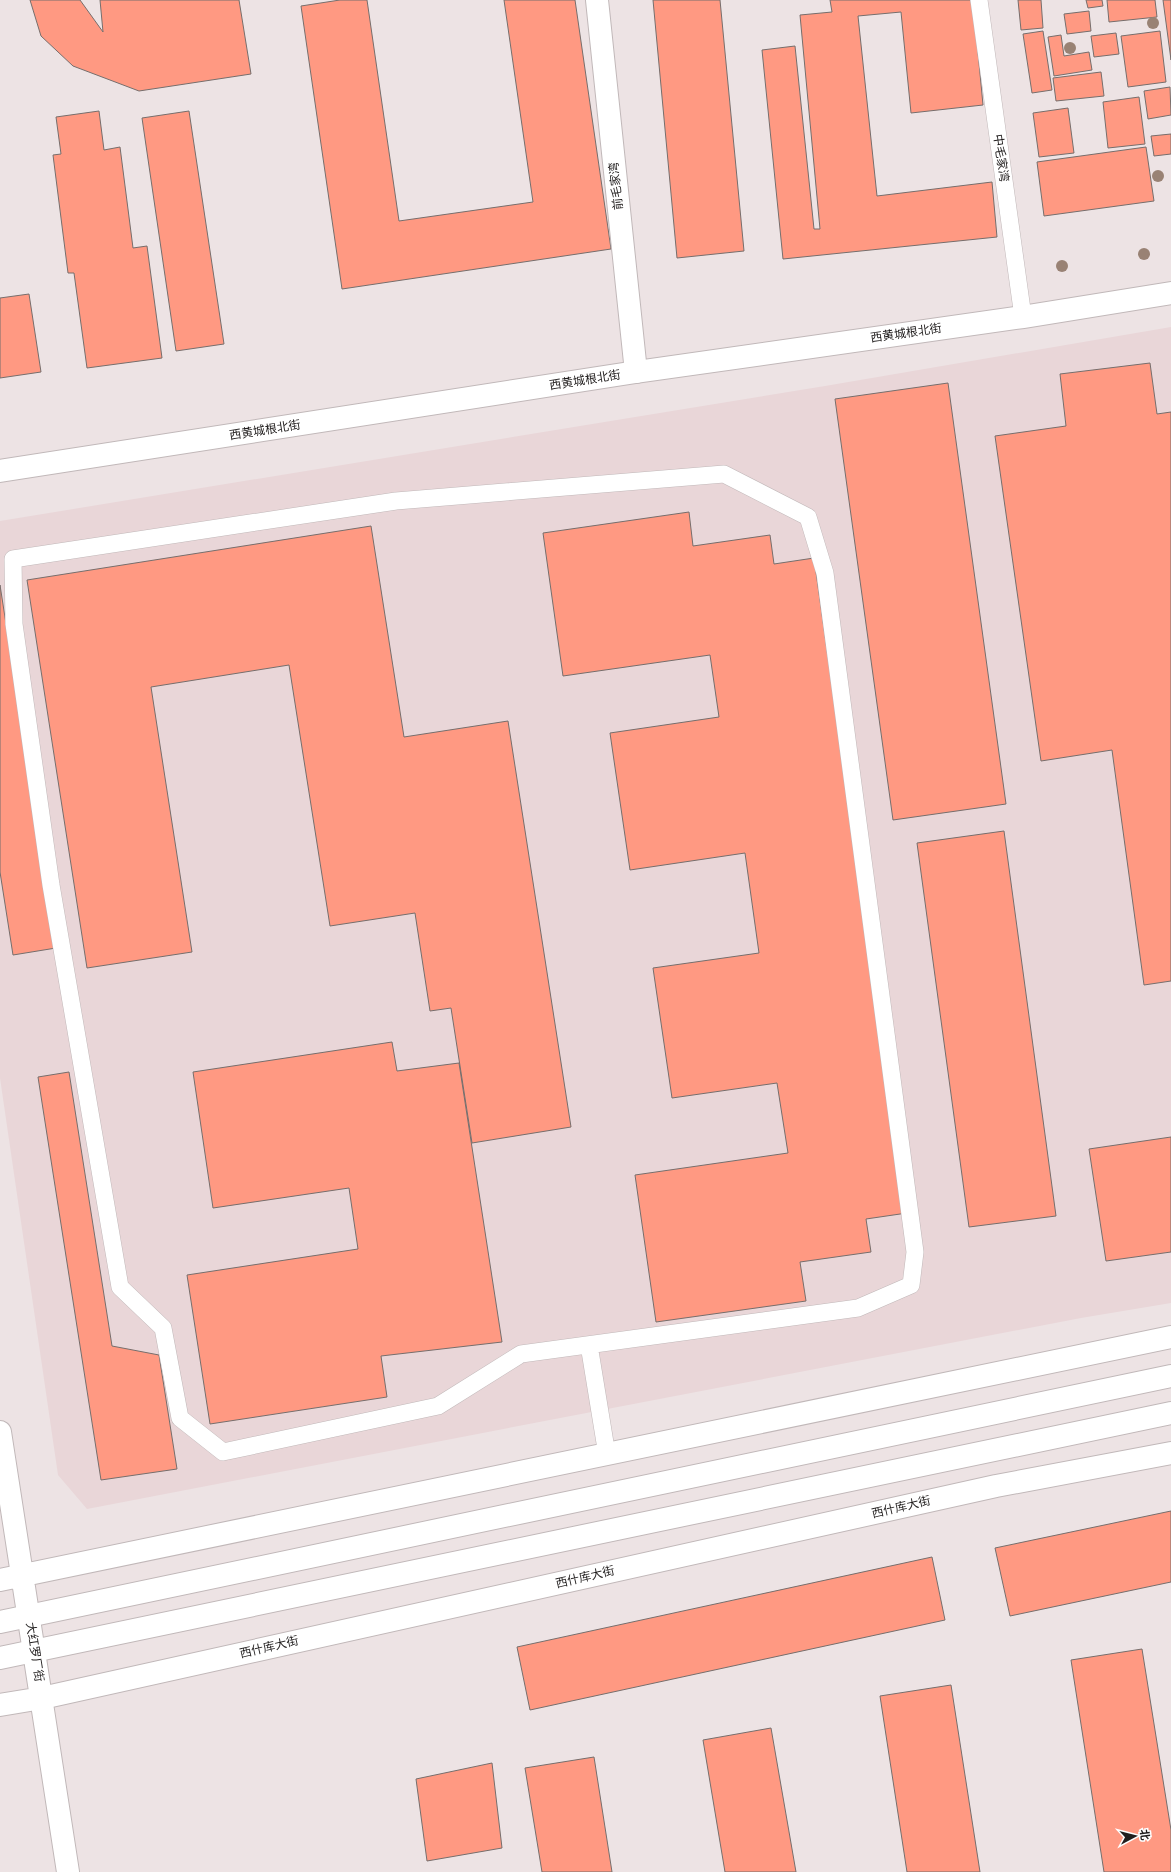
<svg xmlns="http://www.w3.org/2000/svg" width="1171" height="1872" viewBox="0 0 1171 1872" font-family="'Crimson Pro','Noto Sans SC',serif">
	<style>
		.built { fill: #e9d6d8 }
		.building { fill: #ff9982; stroke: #766e6c }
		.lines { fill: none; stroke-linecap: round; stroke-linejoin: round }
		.service-casing { stroke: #c1b8b9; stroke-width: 18 }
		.minor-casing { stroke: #c1b8b9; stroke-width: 24 }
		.tertiary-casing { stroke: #c1b8b9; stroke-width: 24 }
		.secondary-casing { stroke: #c1b8b9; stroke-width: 24 }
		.service { stroke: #fff; stroke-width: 17 }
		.minor { stroke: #fff; stroke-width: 22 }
		.tertiary { stroke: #fff; stroke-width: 22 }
		.secondary { stroke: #fff; stroke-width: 22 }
		.tree { fill: #998274 }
		.labels { text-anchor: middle; stroke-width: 3.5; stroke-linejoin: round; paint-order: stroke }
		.street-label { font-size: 12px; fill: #211e1e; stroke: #fff }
	</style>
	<rect width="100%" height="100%" fill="#ede3e4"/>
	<path class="built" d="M1171 327V1303L1081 1318 87 1509 58 1475 0 1078V521L825 386Z"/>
	<path class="building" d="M30 0H80L103 32 100 0H239L251 74 139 91 73 66 41 36Z
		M340 0H367L399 221 533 202 504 0H575L611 249 342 289 301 6Z
		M653 0H720L744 251 677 258Z
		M830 0H973L983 105 911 113 901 12 858 16 877 196 992 182 997 237 783 259 762 50 795 46 814 229H820L800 15 832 12Z
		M1018 0H1041L1043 28 1021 30Z
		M1086 0H1102L1103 6 1088 8Z
		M1107 0H1155L1157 17 1109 22Z
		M1163 0H1171V60Z
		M1089 11 1091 31 1067 34 1064 14Z
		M1043 31 1052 90 1032 93 1023 34Z
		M1160 31 1166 82 1128 87 1121 36Z
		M1116 33 1119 54 1094 57 1091 36Z
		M1061 35 1064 56 1089 52 1092 70 1054 76 1048 37Z
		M1101 72 1104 96 1056 101 1053 78Z
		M1170 87 1171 115 1148 119 1144 91Z
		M1139 97 1145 144 1108 148 1103 102Z
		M1068 108 1074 153 1039 157 1033 113Z
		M99 111 104 150 120 147 133 248 147 246 162 358 87 368 74 273H68L53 155 61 154 56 117Z
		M189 111 224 344 176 351 142 118Z
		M1171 134V154L1154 156 1151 136Z
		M1146 147 1154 201 1044 216 1037 162Z
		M29 294 41 372 0 378V298Z
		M1150 363 1157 414 1171 412V981L1144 985 1112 750 1041 761 995 436 1066 426 1060 374Z
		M948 383 1006 804 893 820 835 399Z
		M689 512 693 546 770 535 774 564 814 558 907 1213 866 1219 871 1252 800 1262 806 1301 656 1322 635 1175 788 1153 777 1083 672 1098 653 968 759 953 745 853 630 870 610 733 719 717 710 655 563 676 543 533Z
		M371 526 404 737 508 721 571 1127 472 1143 451 1008 430 1011 415 913 330 926 289 665 151 687 192 952 87 968 27 580Z
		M0 585 56 948 13 955 0 872Z
		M1004 831 1056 1216 969 1227 917 843Z
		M392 1042 397 1071 459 1063 502 1342 381 1356 387 1397 210 1424 187 1275 358 1249 349 1188 213 1208 193 1072Z
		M69 1072 112 1346 159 1355 177 1469 101 1480 38 1077Z
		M1171 1137V1252L1106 1261 1089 1149Z
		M1171 1511V1582L1010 1616 995 1548Z
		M932 1557 945 1620 530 1710 517 1647Z
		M1142 1649 1171 1830V1872H1104L1071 1660Z
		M951 1685 980 1872H907L880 1696Z
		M771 1728 796 1872H725L703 1740Z
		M594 1757 612 1872H542L525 1768Z
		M492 1763 502 1848 427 1861 416 1779Z"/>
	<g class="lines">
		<g class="service-casing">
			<path id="service" d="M979 0 1023 317
				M724 474 808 517 825 573 915 1252 911 1285 858 1308 521 1354 438 1406 223 1452 180 1418 163 1328 120 1287 51 885 14 624 13 559 396 501Z
				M589 1345 607 1455"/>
		</g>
		<g class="minor-casing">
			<path id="minor" d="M597 0 636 372"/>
		</g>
		<g class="tertiary-casing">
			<path id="tertiary" d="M0 471 636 372 1023 317 1171 293
				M0 1432 68 1872
				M0 1580 1171 1337
				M0 1705 42 1698 996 1486 1171 1453"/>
		</g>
		<g class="secondary-casing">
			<path id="secondary" d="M0 1622 1171 1376
				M0 1658 1171 1413"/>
		</g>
		<use href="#service" class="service"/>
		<use href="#minor" class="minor"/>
		<use href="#tertiary" class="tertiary"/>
		<use href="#secondary" class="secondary"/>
	</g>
	<g class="tree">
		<circle cx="1153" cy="23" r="6"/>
		<circle cx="1070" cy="48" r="6"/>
		<circle cx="1158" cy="176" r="6"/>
		<circle cx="1144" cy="254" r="6"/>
		<circle cx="1062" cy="266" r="6"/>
	</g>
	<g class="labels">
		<g class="street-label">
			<text transform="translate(1001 158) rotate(82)" y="4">中毛家湾</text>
			<text transform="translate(616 186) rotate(-96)" y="4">前毛家湾</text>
			<text transform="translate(906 333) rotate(-8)" y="4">西黄城根北街</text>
			<text transform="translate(585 380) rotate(-9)" y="4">西黄城根北街</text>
			<text transform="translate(265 430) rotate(-9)" y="4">西黄城根北街</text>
			<text transform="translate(901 1507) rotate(-13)" y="4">西什库大街</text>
			<text transform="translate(585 1577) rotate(-13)" y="4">西什库大街</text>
			<text transform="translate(269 1647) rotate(-13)" y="4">西什库大街</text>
			<text transform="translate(35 1652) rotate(81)" y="4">大红罗厂街</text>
		</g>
	</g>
	<g transform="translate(1135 1836) rotate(83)" stroke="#ffffff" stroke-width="3" paint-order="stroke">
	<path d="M0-3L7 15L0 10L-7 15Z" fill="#211e1e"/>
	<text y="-6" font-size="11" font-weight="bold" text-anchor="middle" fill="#211e1e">北</text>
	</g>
</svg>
